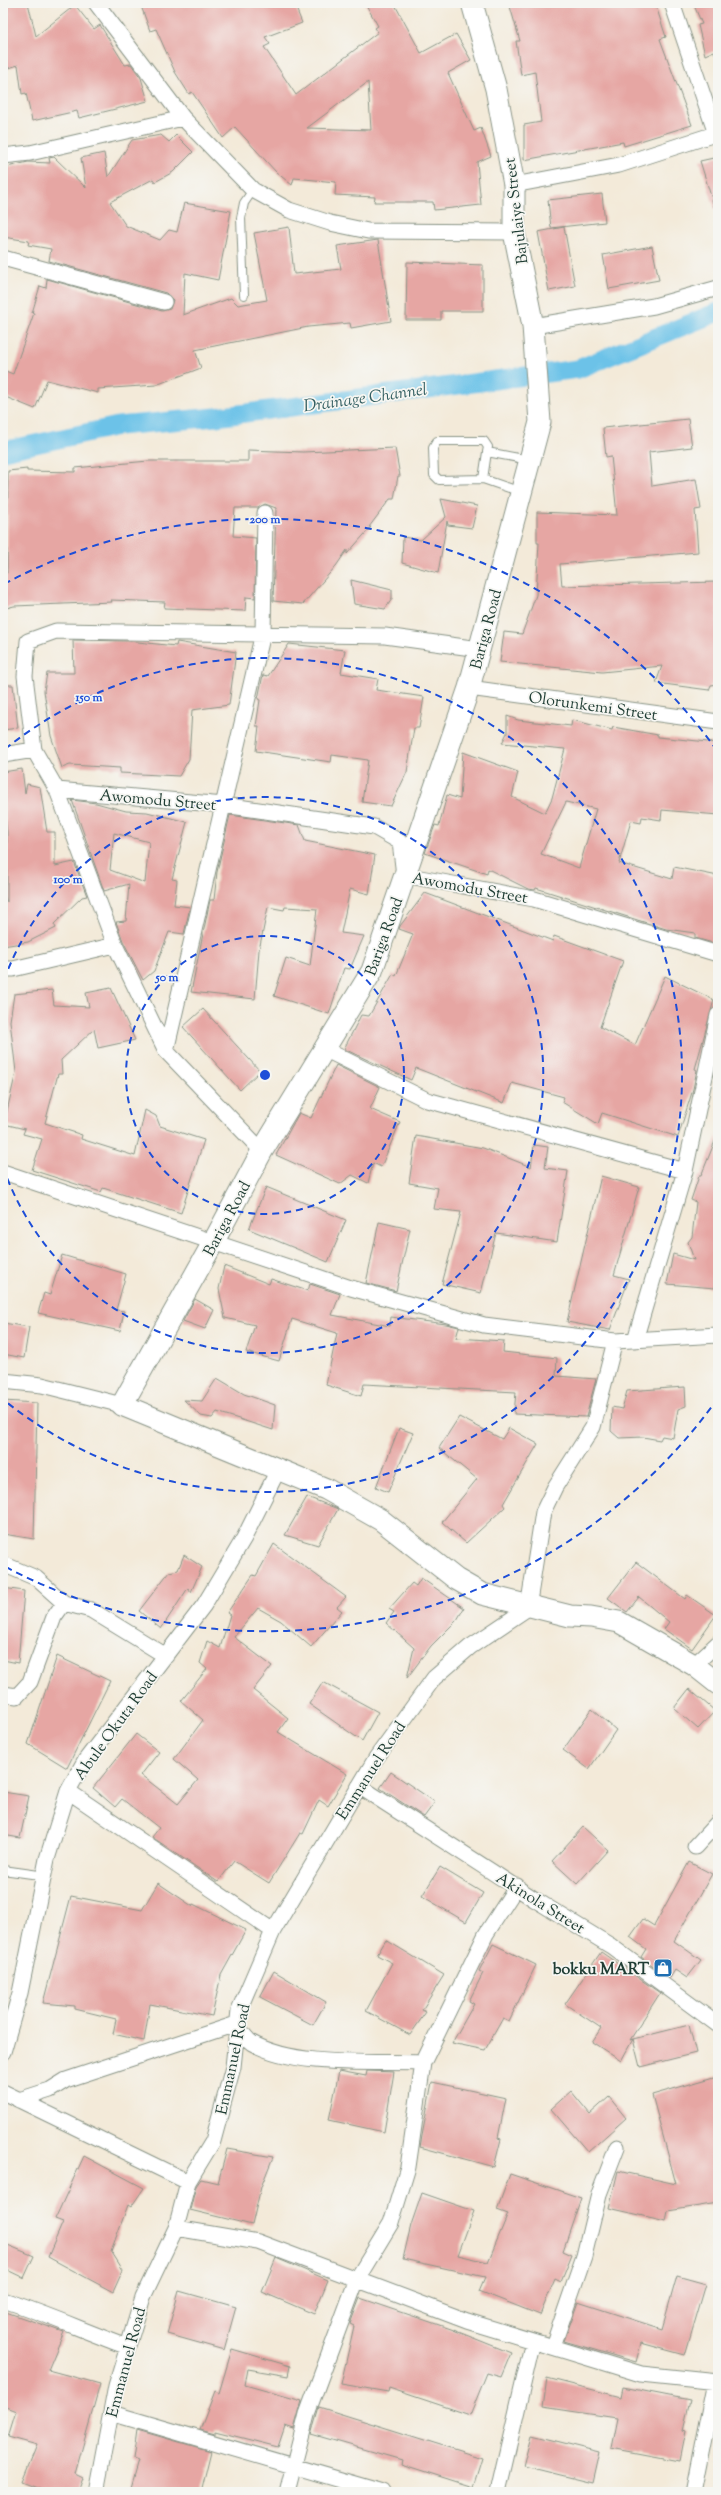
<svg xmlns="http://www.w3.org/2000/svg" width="721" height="2495" viewBox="0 0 721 2495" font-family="'Sorts Mill Goudy',serif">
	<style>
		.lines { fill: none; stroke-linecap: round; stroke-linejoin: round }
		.canal { stroke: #6cc2e8; stroke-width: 19 }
		.building { fill: #e6a6a3; fill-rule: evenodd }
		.lane-casing { stroke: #899486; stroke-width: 10 }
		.street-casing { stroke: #899486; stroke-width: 17 }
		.secondary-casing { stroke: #899486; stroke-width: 23 }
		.lane { stroke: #fff; stroke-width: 8 }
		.street { stroke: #fff; stroke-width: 15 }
		.secondary { stroke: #fff; stroke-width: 21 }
		.ring { fill: none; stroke: #1d4ed8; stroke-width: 2; stroke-dasharray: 7 5 }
		.labels { text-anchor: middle; stroke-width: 3.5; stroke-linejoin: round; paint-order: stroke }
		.street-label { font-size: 16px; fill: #1f3d34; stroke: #f6f6f2 }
		.poi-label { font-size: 16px; font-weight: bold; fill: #1f3d34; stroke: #f6f6f2; text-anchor: end }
		.water-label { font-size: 17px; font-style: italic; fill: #325e61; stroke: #f6f6f2 }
		.centre { fill: #1d4ed8; stroke: #f6f6f2; stroke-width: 2 }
		.ring-label { font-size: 12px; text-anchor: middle; font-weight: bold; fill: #1d4ed8; stroke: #f6f6f2; stroke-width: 3.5; stroke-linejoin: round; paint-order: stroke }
	</style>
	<rect width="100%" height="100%" fill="#f6f6f2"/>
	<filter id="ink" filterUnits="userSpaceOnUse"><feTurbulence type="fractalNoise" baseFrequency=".025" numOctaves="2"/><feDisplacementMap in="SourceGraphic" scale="8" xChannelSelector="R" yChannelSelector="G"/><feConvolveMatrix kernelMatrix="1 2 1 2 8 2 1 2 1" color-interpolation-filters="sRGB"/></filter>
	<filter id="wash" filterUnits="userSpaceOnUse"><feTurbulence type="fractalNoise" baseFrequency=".012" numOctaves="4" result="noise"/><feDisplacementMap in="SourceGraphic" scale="16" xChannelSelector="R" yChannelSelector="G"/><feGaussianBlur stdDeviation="0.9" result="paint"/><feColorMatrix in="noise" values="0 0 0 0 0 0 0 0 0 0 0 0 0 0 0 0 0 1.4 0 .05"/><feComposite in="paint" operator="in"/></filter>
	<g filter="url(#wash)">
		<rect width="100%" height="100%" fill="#f3ead9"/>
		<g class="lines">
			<path class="canal" d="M3 451 118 426 216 417 578 369 718 312"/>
		</g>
		<g id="blocks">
			<path class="building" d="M3 3H28L36 36 75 5 94 29 100 25 125 65 131 64 141 78 148 101 79 118 77 111 32 121 26 93 22 94 18 65 3 70Z
				M140 3H294L302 23 265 37 270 44 264 47 296 95 378 32 375 28 378 26 365 3H394L421 53 456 34 471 60 448 73 474 131 481 128 491 156 477 162 481 205 434 210 433 202H374L375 197 335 195 336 182 294 178 292 185 276 172 235 127 223 138 192 92 189 94 175 72 156 29 150 31ZM368 82 371 130 307 128Z
				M509 3H655L666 37 660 39 692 125 624 146 623 142 524 160V125L541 122 535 72 521 75 516 41H520Z
				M693 3H718V60L714 51 705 55 698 25 702 24Z
				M161 135 169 142 176 135 193 152 173 172 155 182 153 179 110 202 126 226 160 240 169 230 177 232 184 203 231 211 218 280 185 273 183 315 231 298 238 305 267 300 254 233 289 227 294 274 341 269 337 246 378 240 391 321 351 328 350 323 308 327 195 350 201 368 156 385 98 389V393L47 380 35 409 3 396V370L13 374 34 313H32L40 286 46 288 47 279 162 311 170 309 173 300 166 293 49 261 51 249 28 245 29 241 3 237V168L28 162 50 163 49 158 54 157 86 188 81 158 104 153 108 177 132 140Z
				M718 157V208L715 209 700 161Z
				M602 194 605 222 551 228 548 200Z
				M564 227 575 286 549 291 538 232Z
				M652 246 659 280 609 289 603 255Z
				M407 262 483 265V311H441V320H406Z
				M688 419 692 447 649 452 652 486 696 479 701 509 695 510 698 552 560 564 562 586 717 582 718 684 711 685 709 690 656 683 662 666 602 672 500 662 504 632 522 634 536 595 539 543H537V512L617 515 611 456 606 457 603 428Z
				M395 448 400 476H398L394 499H390L369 527H371L347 554V550L336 566 303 604 273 601 276 508 265 504 258 508H235L233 536 256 538 255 598 246 597 245 611 164 608 165 602 111 600 112 602 14 606 3 609V574L7 573 8 471 27 469V471L75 472V468L148 461H248V450L303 452Z
				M441 499 477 506 472 528 448 525 447 521 438 573 402 563 403 537 421 540 446 517Z
				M351 580 392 590V599L385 609 354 604Z
				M73 640 128 641 176 646 177 642 236 652 229 705 192 710 189 759 179 776 120 773V768L70 765 62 768 51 736 44 691 47 673H74Z
				M289 644 345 650 341 673 378 679 376 690 424 697 419 728H414L407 772 391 806 362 802 368 760 332 755 331 762 256 751 259 726H256L260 700 258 699 263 675 268 676Z
				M3 685H13L18 728 3 730Z
				M507 716 518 720 571 726 572 720 612 730 613 727 658 735V737L718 743V815L662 810 661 820 642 817 641 823 631 821 619 863 672 879 674 867 718 876V914L713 943 695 938V933L666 929 536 888 535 890 528 889 488 869 487 874 425 853 435 825 439 826 447 795 460 799 463 752 518 772 512 797 545 813 552 798 565 749 502 743 507 733ZM566 802 596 809 579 868 541 854Z
				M22 769 25 793 27 784 40 787 47 832H55V866L74 862 87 896 82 897 54 924 56 928 28 942 3 946V894L7 902V832L3 801V772Z
				M72 800 96 803 126 811 147 812 187 822 172 879 177 880 174 905 190 907 184 934 169 932 154 971 143 980 123 941 116 922 126 921 129 884 104 891ZM114 833 149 842 145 883 110 870Z
				M230 815 299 825 305 841 375 855 369 894 350 889 341 933 364 936 350 969 344 968 329 1014 274 996 286 958 310 966 317 909 285 907 284 910 268 907 259 950 255 999 191 992 210 900H214L217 872Z
				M425 893 553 941 554 936 623 961 600 1027 635 1045 665 976 714 1000 695 1069 697 1070 693 1089 678 1137 602 1113 598 1124 562 1102 564 1097 512 1083 504 1103 416 1068 411 1080 344 1049 361 1015 369 1016 393 974 396 976 413 934 399 929 400 926Z
				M111 988 135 1040 98 1048 94 1029 61 1060 62 1074H58L45 1123 82 1135 81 1139 135 1156 145 1110 156 1116 160 1126 204 1140 181 1213 103 1188 101 1192 32 1170 42 1139 23 1134 25 1129 4 1124 16 1072 10 1021 14 994 52 990 54 1005 89 1007 86 993Z
				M203 1009 260 1071 240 1090 183 1027Z
				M336 1065 380 1087 370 1109 400 1122 381 1167 373 1163 368 1183 352 1175 340 1184 276 1155 299 1113 311 1118Z
				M416 1136 483 1148 531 1167 534 1145 548 1147 545 1168 568 1171 557 1242 496 1233 481 1293 442 1284 461 1212 434 1209 438 1188 409 1183Z
				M717 1136 718 1262 716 1261 715 1288 667 1284 673 1254 694 1260 688 1242 692 1237 696 1202 691 1200 699 1176H701Z
				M601 1176 639 1187 614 1275 629 1279 610 1330 567 1322Z
				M266 1187 346 1220 328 1262 249 1229Z
				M379 1222 410 1229 396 1291 366 1283Z
				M62 1255 126 1274 116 1310 124 1311 120 1331 38 1313 44 1293 50 1295Z
				M224 1266 269 1284 271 1279 308 1291 310 1284 340 1294 332 1315 390 1326 391 1317 446 1324 459 1327 456 1338 504 1341 503 1352 557 1358 556 1376 596 1379 586 1417 514 1414 516 1392 364 1384 361 1396 326 1385 337 1333 292 1319 279 1361 246 1352 255 1325 225 1318 219 1289Z
				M195 1299 214 1310 205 1329 183 1321Z
				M3 1323 29 1327 24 1358 3 1354Z
				M217 1378 244 1394 275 1405 273 1430 217 1412 212 1418 201 1416 184 1400 202 1401Z
				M685 1387 686 1406 678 1409 673 1438 662 1436 660 1440 643 1437 619 1438 611 1431 612 1407 622 1409 627 1391Z
				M3 1401 37 1403 34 1539 3 1534Z
				M459 1417 502 1439 509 1428 538 1444 503 1504 505 1507 466 1543 442 1522 477 1479 439 1448Z
				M399 1428 413 1433 388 1492 376 1487Z
				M307 1497 338 1509 318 1545 285 1535Z
				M274 1544 346 1597 337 1607 342 1611 311 1647 281 1621 258 1608 234 1637 272 1666 253 1690 288 1718 278 1732 347 1774 328 1806 319 1800 303 1834 300 1833 269 1883 234 1861 218 1882 152 1837 159 1828 122 1799 115 1807 93 1788 136 1734 159 1752 141 1775 178 1804 198 1780 174 1759 203 1720 181 1701 207 1669 200 1663 207 1641 220 1648 230 1615 227 1613 253 1575 256 1576Z
				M184 1555 202 1567 191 1592 188 1588 161 1629 139 1611 169 1572 178 1570Z
				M636 1562 685 1599 687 1595 716 1615 692 1649 664 1629 669 1622 639 1597 627 1612 608 1598Z
				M421 1578 464 1608 457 1620 431 1646 407 1678 414 1648 386 1623 394 1612 389 1609 412 1583 416 1586Z
				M3 1588 24 1591 18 1663 3 1660Z
				M57 1656 110 1681 67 1768 28 1744Z
				M323 1682 378 1712 362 1741 309 1704Z
				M689 1689 715 1711 698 1729 674 1708Z
				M592 1709 616 1730 589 1769 563 1750Z
				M391 1772 435 1802 424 1817 380 1788Z
				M3 1792 29 1796 20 1838 3 1835Z
				M583 1827 608 1850 577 1884 552 1861Z
				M689 1862 712 1874 674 1941 701 1960 687 1978 675 1970 670 1978 641 1957 646 1949 630 1937 643 1919 654 1926Z
				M440 1867 483 1893 466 1922 422 1896Z
				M158 1883 192 1906 193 1904 246 1930 221 1975 212 2016 150 2004 144 2041 113 2034 116 2019 75 2009V2006L43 2003 71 1896 142 1910Z
				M386 1940 444 1975 422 2010 426 2012 410 2035 366 2011 392 1963 377 1955Z
				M493 1944 536 1965 509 2021 503 2018 485 2050 452 2043 474 2004 469 2001 483 1973 479 1971Z
				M601 1952 660 1993 630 2040 633 2039 621 2061 592 2042 601 2028 565 2004Z
				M274 1971 326 2002 313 2025 260 1997Z
				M689 2025 696 2053 640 2067 633 2039Z
				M339 2071 366 2076 367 2071 394 2072 384 2132 329 2120Z
				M718 2076V2203L668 2211 666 2221 609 2208 618 2171 676 2184 652 2095Z
				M432 2082 506 2098 498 2138 501 2139 494 2167 420 2147Z
				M571 2091 590 2114 609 2097 626 2118 588 2152 551 2109Z
				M227 2149 273 2157 261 2187 252 2225 190 2210 196 2186 201 2179 218 2183Z
				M84 2156 144 2188 131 2207 128 2205 111 2251 123 2270 113 2292 48 2257 63 2222 55 2219Z
				M510 2174 581 2198 563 2251 572 2255 561 2282 555 2279 540 2315 479 2291 485 2277 403 2259 411 2225 422 2193 474 2211 458 2255 488 2262 508 2214 497 2210Z
				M3 2243 34 2256 24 2278 3 2268Z
				M276 2258 328 2280 314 2314 262 2292Z
				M677 2276 706 2284 685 2355 641 2343 636 2362 564 2341 578 2302 662 2329Z
				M179 2291 236 2307 224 2350 167 2334Z
				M360 2298 451 2329 511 2353 501 2377 487 2373 470 2415 389 2388 388 2392 341 2384 354 2326 350 2324Z
				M3 2311 64 2332 48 2370 100 2384 75 2474 83 2478 78 2492H47L22 2482 37 2445 8 2437 16 2411 3 2406Z
				M232 2349 290 2366 288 2376 248 2369 245 2385 302 2401 294 2429 285 2426 278 2447 215 2431V2434L200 2430 215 2391 219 2393Z
				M547 2378 621 2397 623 2387 690 2400 683 2430 686 2431 680 2461 611 2448 617 2418 543 2407Z
				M319 2407 482 2458 473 2487 401 2464 402 2460 311 2434Z
				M137 2430 211 2451 201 2492H129L138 2461 133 2459Z
				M532 2435 600 2452 593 2483 524 2466Z"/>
		</g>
	</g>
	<g filter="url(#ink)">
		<use href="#blocks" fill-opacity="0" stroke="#899486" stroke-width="1"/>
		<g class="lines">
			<g class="lane-casing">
				<path id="lane" d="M244 295 241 218 244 203 253 190
					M487 452 483 479 439 480 434 475 433 448 437 441H484L488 447 487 452 529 460
					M483 479 521 492
					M3 1870 46 1876"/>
			</g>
			<g class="street-casing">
				<path id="street" d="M96 3 183 118 253 190 289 210 330 223 368 231 514 232
					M672 3 716 134
					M3 156 30 153 183 118
					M514 185 619 165 718 133
					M3 258 164 302
					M533 326 654 306 718 288
					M469 688 718 722
					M3 755 34 750
					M57 790 224 805 374 827 400 842 404 875 534 899 718 954
					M3 969H13L115 945
					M324 1049 427 1100 685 1171
					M166 1051 263 633 265 513
					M262 1151 166 1051 115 945 57 790 34 750 25 676 28 641 56 631 385 636 479 649
					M3 1172 351 1288 484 1325 615 1341 718 1335
					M635 1340 685 1171 718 1015
					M3 1381 42 1385 122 1405
					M3 1564 36 1578 64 1603
					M694 1665 718 1643
					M3 1694 17 1696 30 1682 54 1617 64 1603 91 1610 166 1656
					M359 1786 534 1899 611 1946 718 2025
					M68 1791 273 1931
					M695 1847 718 1822
					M3 2052 20 1993 47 1859 68 1791 84 1762 204 1605 244 1538 278 1470
					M3 2092 188 2182
					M19 2100 50 2090 66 2080 236 2024C240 2030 246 2039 252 2043 297 2068 372 2061 423 2063
					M176 2228 258 2242 467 2321 641 2374 718 2382
					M3 2300C45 2313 86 2332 128 2347
					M553 2346 584 2256 599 2194 617 2147
					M111 2413 382 2492
					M96 2492 116 2386 143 2297 176 2228 188 2182 213 2141 233 2067 239 2010 273 1931 376 1758 434 1678 470 1647 528 1608 543 1512 555 1487 593 1427 615 1341
					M287 2492 307 2414 357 2279 391 2223 408 2167 423 2063 486 1934 517 1886
					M498 2492 533 2341
					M693 2492 715 2382"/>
			</g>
			<g class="secondary-casing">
				<path id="secondary" d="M472 3 496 89 514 185V232L533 326 540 422 469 688 372 971 262 1151 214 1241 122 1405 326 1489 381 1520 456 1579 482 1594 570 1616 591 1617 619 1622 694 1665 718 1684"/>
			</g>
			<use href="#lane" class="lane"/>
			<use href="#street" class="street"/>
			<use href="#secondary" class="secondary"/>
		</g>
	</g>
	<g class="ring">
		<circle cx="265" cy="1075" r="139"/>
		<path d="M4 980A278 278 0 1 1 4 1170"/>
		<path d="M5 749A417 417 0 1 1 5 1401"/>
		<path d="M718 1398A556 556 0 0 1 4 1566M4 584A556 556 0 0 1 718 752"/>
	</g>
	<defs>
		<g id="shop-square" transform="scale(1)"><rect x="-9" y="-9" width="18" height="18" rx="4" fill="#1f6fb2" stroke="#f6f6f2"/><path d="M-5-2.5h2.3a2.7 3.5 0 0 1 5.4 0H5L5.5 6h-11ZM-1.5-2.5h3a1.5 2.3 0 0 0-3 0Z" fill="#fff"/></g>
	</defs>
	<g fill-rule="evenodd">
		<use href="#shop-square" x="663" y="1968"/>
	</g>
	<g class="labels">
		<g class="street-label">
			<text transform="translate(515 211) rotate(-97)" y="6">Bajulaiye Street</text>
			<text transform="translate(485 629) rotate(-75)" y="6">Bariga Road</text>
			<text transform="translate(593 705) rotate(8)" y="6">Olorunkemi Street</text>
			<text transform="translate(158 799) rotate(5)" y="6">Awomodu Street</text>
			<text transform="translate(470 887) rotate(10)" y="6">Awomodu Street</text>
			<text transform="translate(383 936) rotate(-70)" y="6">Bariga Road</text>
			<text transform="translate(226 1218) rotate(-62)" y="6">Bariga Road</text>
			<text transform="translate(115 1725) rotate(-54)" y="6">Abule Okuta Road</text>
			<text transform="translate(370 1770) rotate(-57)" y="6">Emmanuel Road</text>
			<text transform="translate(541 1902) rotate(32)" y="6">Akinola Street</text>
			<text transform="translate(232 2059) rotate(-78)" y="6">Emmanuel Road</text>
			<text transform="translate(125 2362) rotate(-75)" y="6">Emmanuel Road</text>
		</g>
		<g class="poi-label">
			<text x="649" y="1974">bokku MART</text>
		</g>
		<g class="water-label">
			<text transform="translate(365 397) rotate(-8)" y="6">Drainage Channel</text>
		</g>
	</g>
	<circle cx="265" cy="1075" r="6" class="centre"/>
	<g class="ring-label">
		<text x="265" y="523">200 m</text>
		<text x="89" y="701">150 m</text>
		<text x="68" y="883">100 m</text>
		<text x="167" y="981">50 m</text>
	</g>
	<rect width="721" height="2495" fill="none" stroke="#f6f6f2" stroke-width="16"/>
</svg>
